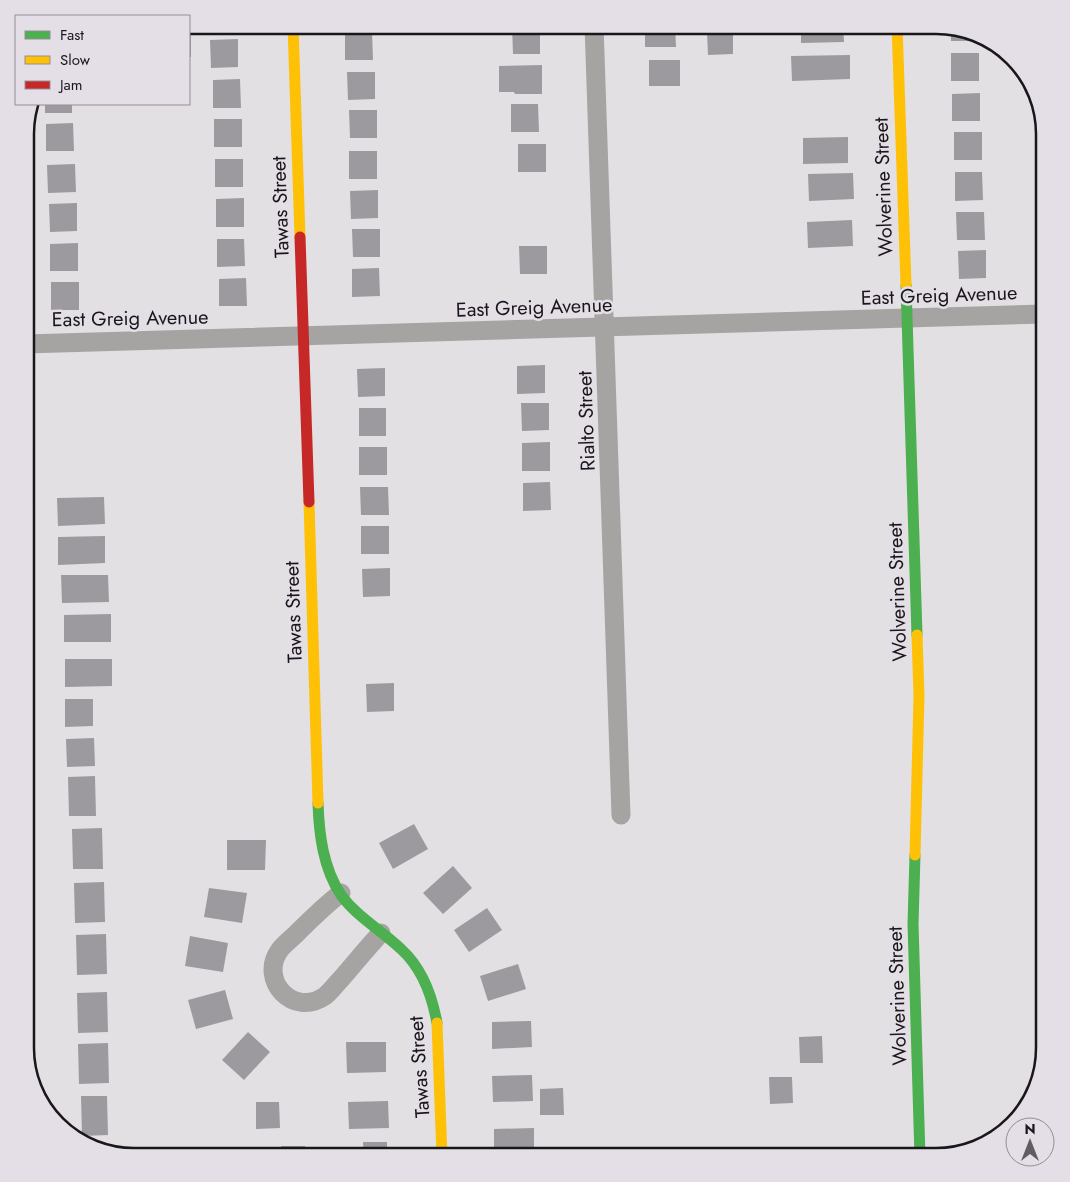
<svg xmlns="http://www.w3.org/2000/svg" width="1070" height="1182" viewBox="0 0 1070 1182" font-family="Jost,sans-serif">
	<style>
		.building { fill: #9c9a9e }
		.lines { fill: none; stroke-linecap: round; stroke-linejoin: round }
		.street { stroke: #a5a4a3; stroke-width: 19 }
		.fast { stroke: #4caf50; stroke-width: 11 }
		.slow { stroke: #ffc107; stroke-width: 11 }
		.jam { stroke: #c62828; stroke-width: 11 }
		.labels { text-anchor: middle; stroke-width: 5; stroke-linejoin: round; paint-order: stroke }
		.street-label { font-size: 20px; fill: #1a171a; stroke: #e4dee6 }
		.rim { fill: none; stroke: #1a171a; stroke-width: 2.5 }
	</style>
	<rect width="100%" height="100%" fill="#e3e0e4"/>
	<path class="building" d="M209 25H237V27L209 28Z
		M645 25H675L676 47H645Z
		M801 25H843L844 42 801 43Z
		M512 26H540V54H513Z
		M951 27 978 35V41H951Z
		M345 32H372L373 60H345Z
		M707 32H733V54L708 55Z
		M189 34H191V57H189Z
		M238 39V67L211 68 210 40Z
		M951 53H979V81H951Z
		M850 55V79L792 81 791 56Z
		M649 60H680V86H649Z
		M542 65V94H515L514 92H499V66Z
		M347 72H375V99L348 100Z
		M240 79 241 108H213V80Z
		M980 93V121H952V94Z
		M45 104H72V113H45Z
		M511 104H538L539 132H511Z
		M349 110H377V138H350Z
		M214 119H242V147H214Z
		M73 123 74 151H46V124Z
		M954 132H982V160H954Z
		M848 137V163L803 164V138Z
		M518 144H546V172H518Z
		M349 151H377V179H349Z
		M215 159H243V187H215Z
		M75 164 76 192 48 193 47 165Z
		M955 172H982L983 200 955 201Z
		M853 173 854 199 809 201 808 174Z
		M378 190V218L351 219 350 191Z
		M244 198V227H216V199Z
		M77 203V231L50 232 49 204Z
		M956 212H984L985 240H957Z
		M852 220 853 246 808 248 807 222Z
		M352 229H380V257H353Z
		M217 239H244L245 266 217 267Z
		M78 243V271H50V244Z
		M519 246H547V274H520Z
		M986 250V278L959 279 958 251Z
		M379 268 380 296 352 297V269Z
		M246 278 247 306H219V279Z
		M51 282H79V310H51Z
		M545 365V393L517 394V366Z
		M385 368V396L358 397 357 369Z
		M521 403H549V430L522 431Z
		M359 408H386V436H359Z
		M550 442V471H522V443Z
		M359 447H387V475H359Z
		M550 482 551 510 523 511V483Z
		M360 487H388L389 515H361Z
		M104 497 105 524 58 526 57 498Z
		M361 526H389V554H361Z
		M105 536V563L58 565V537Z
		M390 568V596L363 597 362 569Z
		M61 575H108L109 602 62 603Z
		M111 614V642H64V615Z
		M65 659H112V686L65 687Z
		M394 683V711L367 712 366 684Z
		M65 699H93V726L65 727Z
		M94 738 95 766 67 767 66 739Z
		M95 776 96 816H69L68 777Z
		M414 824 428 849 393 869 379 843Z
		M102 828 103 869H73L72 829Z
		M227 840H266L265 870H227Z
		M453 866 472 888 443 914 423 893Z
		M104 882 105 922 75 923 74 883Z
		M209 888 247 893 242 923 204 917Z
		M487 908 502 930 469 952 454 930Z
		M106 934 107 974 77 975 76 935Z
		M190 936 228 943 223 972 185 966Z
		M518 964 526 989 488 1001 480 976Z
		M225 990 233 1019 196 1029 188 1000Z
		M107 992 108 1032 78 1033 77 993Z
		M531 1021 532 1047 492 1049V1022Z
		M248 1032 270 1052 244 1080 222 1060Z
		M822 1036 823 1063H800L799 1037Z
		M346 1042H386V1072L347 1073Z
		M108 1043 109 1083 79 1084 78 1044Z
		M532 1075 533 1101 493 1102 492 1076Z
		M769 1077H792L793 1103 770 1104Z
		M563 1088 564 1115H540V1089Z
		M81 1096H107L108 1135 82 1136Z
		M388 1101 389 1128 349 1129 348 1102Z
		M256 1102H279L280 1128 256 1129Z
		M534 1128V1155L494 1156V1129Z
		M363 1142H387V1157H364Z
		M281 1146H305V1157H281Z"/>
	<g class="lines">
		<path class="street" d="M594 25 621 815
			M25 344 1045 314
			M341 893C324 906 310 920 295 935 290 940 283 945 279 951 259 980 293 1018 325 996 331 991 336 984 341 979 354 964 367 948 381 933"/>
		<path class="fast" d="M906 285 917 635
			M318 803C319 834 323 868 341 895 357 917 381 930 401 949 422 968 432 995 437 1023
			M915 855 913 924 920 1157"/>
		<path class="slow" d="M293 25 300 237
			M897 25 906 285
			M309 502 318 803
			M915 855 919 696 917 635
			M437 1023 442 1157"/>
		<path class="jam" d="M300 237 309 502"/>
	</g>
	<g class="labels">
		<g class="street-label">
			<text transform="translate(883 187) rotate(-92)" y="7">Wolverine Street</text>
			<text transform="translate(280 207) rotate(-92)" y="7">Tawas Street</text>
			<text transform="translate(939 295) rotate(-2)" y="7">East Greig Avenue</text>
			<text transform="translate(534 307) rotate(-2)" y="7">East Greig Avenue</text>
			<text transform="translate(130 318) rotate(-1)" y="7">East Greig Avenue</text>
			<text transform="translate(586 421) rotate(-92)" y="7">Rialto Street</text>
			<text transform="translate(897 592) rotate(-92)" y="7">Wolverine Street</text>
			<text transform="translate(293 612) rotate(-92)" y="7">Tawas Street</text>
			<text transform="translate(897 996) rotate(-92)" y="7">Wolverine Street</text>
			<text transform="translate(419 1067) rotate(-94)" y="7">Tawas Street</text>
		</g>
	</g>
	<path d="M0 0H1070V1182H0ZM134 34H936A100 100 0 0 1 1036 134V1048A100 100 0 0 1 936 1148H134A100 100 0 0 1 34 1048V134A100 100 0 0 1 134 34Z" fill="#e4dee6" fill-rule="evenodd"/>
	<path class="rim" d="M134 34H936A100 100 0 0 1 1036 134V1048A100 100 0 0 1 936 1148H134A100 100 0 0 1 34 1048V134A100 100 0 0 1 134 34Z"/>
	<rect x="15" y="15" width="175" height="90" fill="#e4dee6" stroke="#938e94"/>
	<rect x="25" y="31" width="25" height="8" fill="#4caf50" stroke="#938e94"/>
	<text x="60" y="40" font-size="15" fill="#1a171a">Fast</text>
	<rect x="25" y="56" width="25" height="8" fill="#ffc107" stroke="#938e94"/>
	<text x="60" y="65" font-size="15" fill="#1a171a">Slow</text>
	<rect x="25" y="81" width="25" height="8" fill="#c62828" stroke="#938e94"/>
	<text x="60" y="90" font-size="15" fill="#1a171a">Jam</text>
	<g transform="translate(1030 1142)"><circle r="24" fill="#e4dee6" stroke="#938e94"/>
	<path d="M0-4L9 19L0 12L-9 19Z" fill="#605d61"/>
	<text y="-8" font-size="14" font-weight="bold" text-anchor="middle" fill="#1a171a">N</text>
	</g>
</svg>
